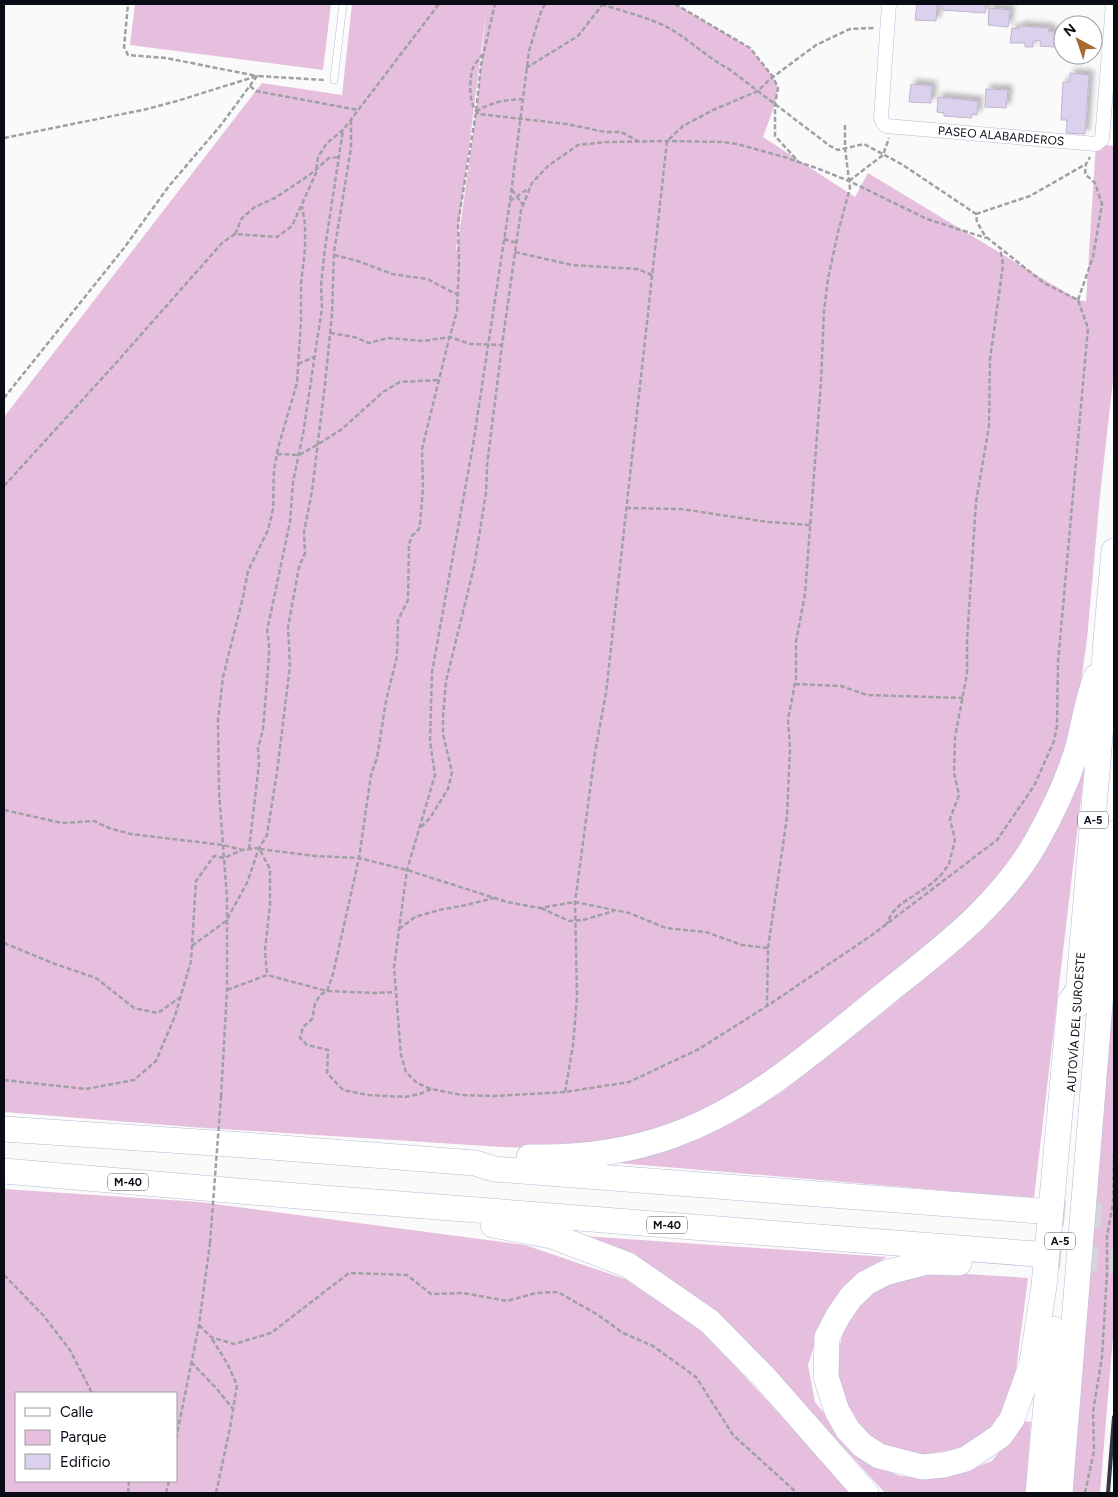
<svg xmlns="http://www.w3.org/2000/svg" width="1118" height="1497" viewBox="0 0 1118 1497" font-family="Figtree,sans-serif">
	<style>
		.green { fill: #e6bfde; fill-rule: evenodd }
		.building { fill: #dcd1ed; stroke: #c0b5d0; filter: url(#shadow) }
		.lines { fill: none; stroke-linecap: round; stroke-linejoin: round }
		.highway-tunnel { stroke: #d6d6d8; stroke-width: 25; stroke-dasharray: 25 12; stroke-linecap: butt }
		.lane-casing { stroke: #b5bcd8; stroke-width: 8 }
		.street-casing { stroke: #b5bcd8; stroke-width: 15 }
		.highway-casing { stroke: #b5bcd8; stroke-width: 26 }
		.path { stroke: #a0a0a4; stroke-width: 2.5; stroke-dasharray: 5 2.5; stroke-linecap: butt }
		.lane { stroke: #fff; stroke-width: 7 }
		.street { stroke: #fff; stroke-width: 14 }
		.highway { stroke: #fff; stroke-width: 25 }
		.rail { stroke: #36383f; stroke-width: 4 }
		.path-bridge { stroke: #a0a0a4; stroke-width: 2.5; stroke-dasharray: 5 2.5; stroke-linecap: butt }
		.labels { text-anchor: middle; stroke-width: 4; stroke-linejoin: round; paint-order: stroke }
		.shield { fill: #fff; stroke: #54555b; stroke-width: 1 }
		.shield-label { font-size: 11px; font-weight: bold; fill: #0a0c15 }
		.street-label { font-size: 12px; fill: #0a0c15; stroke: #fff }
	</style>
	<defs>
		<filter id="shadow"><feDropShadow dx="4.5" dy="-4.5" stdDeviation="2.5" flood-color="#0004"/></filter>
	</defs>
	<rect width="100%" height="100%" fill="#fafafa"/>
	<path class="green" d="M135 4H331L323 70 130 45Z
		M352 4H675L750 48 773 77 778 88 775 104 763 137 855 197 868 173 1078 300 1086 301 1096 144 1114 146V372L1100 495 1087 639 1079 697 1059 776 1025 843 966 915 795 1055 716 1107 631 1139 546 1148 502 1147 191 1127 4 1112V417L262 83 342 95ZM486 13 476 112 457 250H456Z
		M1091 714 1034 1198 606 1162 653 1149 731 1123 782 1092 896 1002 1004 904Z
		M1114 966V1325L1100 1493H1072Z
		M4 1189 200 1202 525 1245 625 1279 704 1332 852 1493H4ZM16 1393H176V1481H16Z
		M583 1236 887 1257 855 1276 824 1315 808 1365 815 1402 840 1433 871 1465 900 1476 925 1478 962 1472 992 1461 1024 1421 1031 1422 1026 1493H885L791 1390Z
		M936 1272 1028 1278 1015 1378 1008 1409 979 1440 952 1450 915 1456 883 1446 860 1427 843 1399 835 1362 848 1316 866 1292 896 1277Z"/>
	<path class="building" d="M917 4H937L936 21 915 20Z
		M942 4H986L985 13 942 10Z
		M989 8 1010 10 1008 27 988 25Z
		M1019 26 1049 28 1048 31 1055 32 1054 47 1040 46 1041 41 1033 40V47H1025V43H1010L1012 28 1019 29Z
		M1070 73 1089 75 1085 134 1066 133 1067 120H1061L1063 82H1070Z
		M911 84 932 86 931 103 909 102Z
		M986 89 1008 90 1006 108 985 107Z
		M938 97 978 101 977 115 972 114 971 118 944 116V113L937 112Z"/>
	<g class="lines">
		<path class="highway-tunnel" d="M1040 1211 1114 1217
			M1036 1254 1114 1261"/>
		<g class="lane-casing">
			<path id="lane" d="M334 80 343 4"/>
		</g>
		<g class="street-casing">
			<path id="street" d="M889 4 881 118 883 123 886 126 1096 144 1102 139 1113 4"/>
		</g>
		<g class="highway-casing">
			<path id="highway" d="M1077 1005 1103 702 1105 651 1114 551
				M4 1129 244 1145 475 1163 494 1169 1040 1211
				M529 1157C577 1158 628 1152 674 1135 751 1107 813 1052 876 1001 934 954 998 909 1036 842 1053 812 1068 780 1078 747 1084 723 1087 700 1096 677
				M4 1171 298 1196 1036 1254
				M493 1225 552 1236 628 1265 709 1321 765 1378 866 1493
				M959 1263 927 1262 885 1273 866 1283 851 1297 838 1316 827 1337 826 1377 837 1411 848 1430 862 1445 879 1456 922 1467 944 1465 966 1459 1000 1436 1012 1419 1032 1363 1044 1286 1070 1002 1079 989
				M1038 1493 1053 1329
				M1060 1493 1114 833"/>
		</g>
		<path class="path" d="M545 4 541 12 529 51 510 201 473 445 432 672 430 741 435 775 407 870 394 967 401 1055 406 1072 417 1083 431 1089 462 1095 494 1096 565 1092 629 1082 699 1049 767 1006 872 935 997 840 1034 786 1054 741 1057 726 1058 662 1088 328 1078 300 1044 283 985 236 977 222 976 214 903 165 864 144 838 150 830 146 729 69C706 57 689 39 667 27 650 18 619 10 600 4
			M675 4 750 48 773 77 778 88 775 104V136L798 161
			M483 54C480 58 475 63 473 68 469 79 468 106 479 114L566 124 605 132H621L638 141
			M526 68 578 36 603 4
			M250 86 256 91 358 110
			M476 112C490 102 505 100 522 99
			M4 138 147 109 177 101 257 76 325 80
			M849 181 883 155 889 138
			M512 190 523 205
			M510 201 529 188
			M976 214 1030 196 1086 164
			M235 234 242 218 255 207 275 198 308 176 329 158 339 157
			M504 239 517 243
			M515 252 572 265 637 269 652 275
			M334 255 358 261 392 274 427 279 458 295
			M1078 300 1093 257 1102 204 1095 183 1085 174 1086 164 1090 157
			M330 333 354 337 369 343 388 338 423 341 450 337 470 344 502 345
			M298 364 314 357
			M4 398 124 248 169 186 221 125 257 76 166 58 128 55 124 47 128 4
			M277 454 299 455 317 445 342 429 383 392 400 382 439 380
			M4 486 116 363 222 243 235 234 277 237 292 226 316 173 318 157 327 143 343 130 439 4
			M626 508 681 509 768 522 810 525
			M795 684 841 686 867 695 963 698
			M4 810 62 823 94 821 109 828 131 834 223 845 242 850
			M421 827 430 818 448 789 452 772 443 734V717L446 681 474 567 486 493 487 466 502 345 521 210 532 183 548 166 578 145 607 142 667 141 723 142 737 144 784 157 819 169 849 181 927 219 986 238
			M249 849 259 764 258 748 263 730 269 656V642L267 631 290 522 293 482 303 434 322 308 321 285 325 248 343 130
			M260 849 315 856 359 858 407 870 507 902 540 908 575 902 629 913 666 928 706 932 742 945 768 948 767 1006
			M541 908 569 921 583 920 614 911
			M885 926 892 913 901 904 931 884 941 875 949 864 955 840 950 819 959 795 954 773 955 737 967 674V641L976 502 989 426 990 359 1003 265 1000 247
			M399 929 415 917 439 910 466 905 494 898
			M4 943 55 964 96 978 134 1008 158 1013 179 998
			M192 946 226 921 247 883 259 848 267 835 277 772 290 666 288 627 299 567 305 553 304 532 312 491 325 384 332 314 334 252 351 148V119
			M768 948 787 817 790 749 788 719 796 678V642L805 594 821 382 824 311 828 279 838 232 850 188 845 148V125
			M227 990 267 975 327 991 374 993 395 992
			M4 1080 86 1089 134 1080 156 1061 175 1016 191 961 196 881 214 856 224 858 242 850 259 848 270 869V905L265 950 267 975
			M431 1089 420 1094 405 1097 368 1095 343 1090 327 1073 328 1050 307 1045 300 1038 303 1027 312 1019 315 1004 320 995 327 991 333 974 359 858 371 775 377 758 386 701 397 656 398 620 408 600 409 544 412 536 419 529 420 523 423 489 422 449 448 343 457 311 459 264 458 223 476 112 481 65 495 4
			M565 1092 573 1045 577 997 575 902 595 753 606 693 667 141 683 126 713 110 758 91 769 80 816 45 850 29 874 28
			M221 1097 227 990V898L219 792 218 720 223 677 243 597 248 571 268 530 273 509 274 470 278 448 297 383 301 321V284L305 249V224L302 206
			M4 1275 43 1315 70 1350 92 1393
			M199 1325 211 1337 234 1344 271 1333 349 1273 407 1275 431 1294 463 1293 507 1301 536 1293 558 1292 598 1315 623 1333 653 1346 696 1377 733 1435 797 1493
			M212 1339 227 1363 237 1385 230 1428 216 1493
			M191 1362 217 1389 233 1409
			M176 1439 199 1325 210 1243
			M128 1493 129 1481
			M166 1493 169 1481
			M1085 1493 1094 1451 1093 1412 1102 1357 1107 1273V1236L1113 1203 1114 1153"/>
		<use href="#lane" class="lane"/>
		<use href="#street" class="street"/>
		<use href="#highway" class="highway"/>
		<path class="rail" d="M1108 1493 1114 1417"/>
		<path class="path-bridge" d="M210 1243 221 1097"/>
	</g>
	<g class="labels">
		<g class="shield">
			<rect x="1078" y="811.5" width="30" height="17" rx="4"/>
			<rect x="108" y="1173.5" width="40" height="17" rx="4"/>
			<rect x="647" y="1216.5" width="40" height="17" rx="4"/>
			<rect x="1045" y="1232.5" width="30" height="17" rx="4"/>
		</g>
		<g class="shield-label">
			<text x="1093" y="824">A-5</text>
			<text x="128" y="1186">M-40</text>
			<text x="667" y="1229">M-40</text>
			<text x="1060" y="1245">A-5</text>
		</g>
		<g class="street-label">
			<text transform="translate(1001 136) rotate(5)" y="4">PASEO ALABARDEROS</text>
			<text transform="translate(1076 1022) rotate(-86)" y="4">AUTOVÍA DEL SUROESTE</text>
		</g>
	</g>
	<rect width="1118" height="1497" fill="none" stroke="#0a0c15" stroke-width="10"/>
	<rect x="15" y="1392" width="162" height="90" fill="#ffffff" stroke="#9d9ea1"/>
	<rect x="25" y="1408" width="25" height="8" fill="#ffffff" stroke="#9d9ea1"/>
	<text x="60" y="1417" font-size="15" fill="#0a0c15">Calle</text>
	<rect x="25" y="1430" width="25" height="15" fill="#e6bfde" stroke="#9d9ea1"/>
	<text x="60" y="1442" font-size="15" fill="#0a0c15">Parque</text>
	<rect x="25" y="1454" width="25" height="15" fill="#dcd1ed" stroke="#9d9ea1"/>
	<text x="60" y="1467" font-size="15" fill="#0a0c15">Edificio</text>
	<g transform="translate(1078 40) rotate(320)"><circle r="24" fill="#ffffff" stroke="#9d9ea1"/>
	<path d="M0-4L9 19L0 12L-9 19Z" fill="#a66a2c"/>
	<text y="-8" font-size="14" font-weight="bold" text-anchor="middle" fill="#0a0c15">N</text>
	</g>
</svg>
